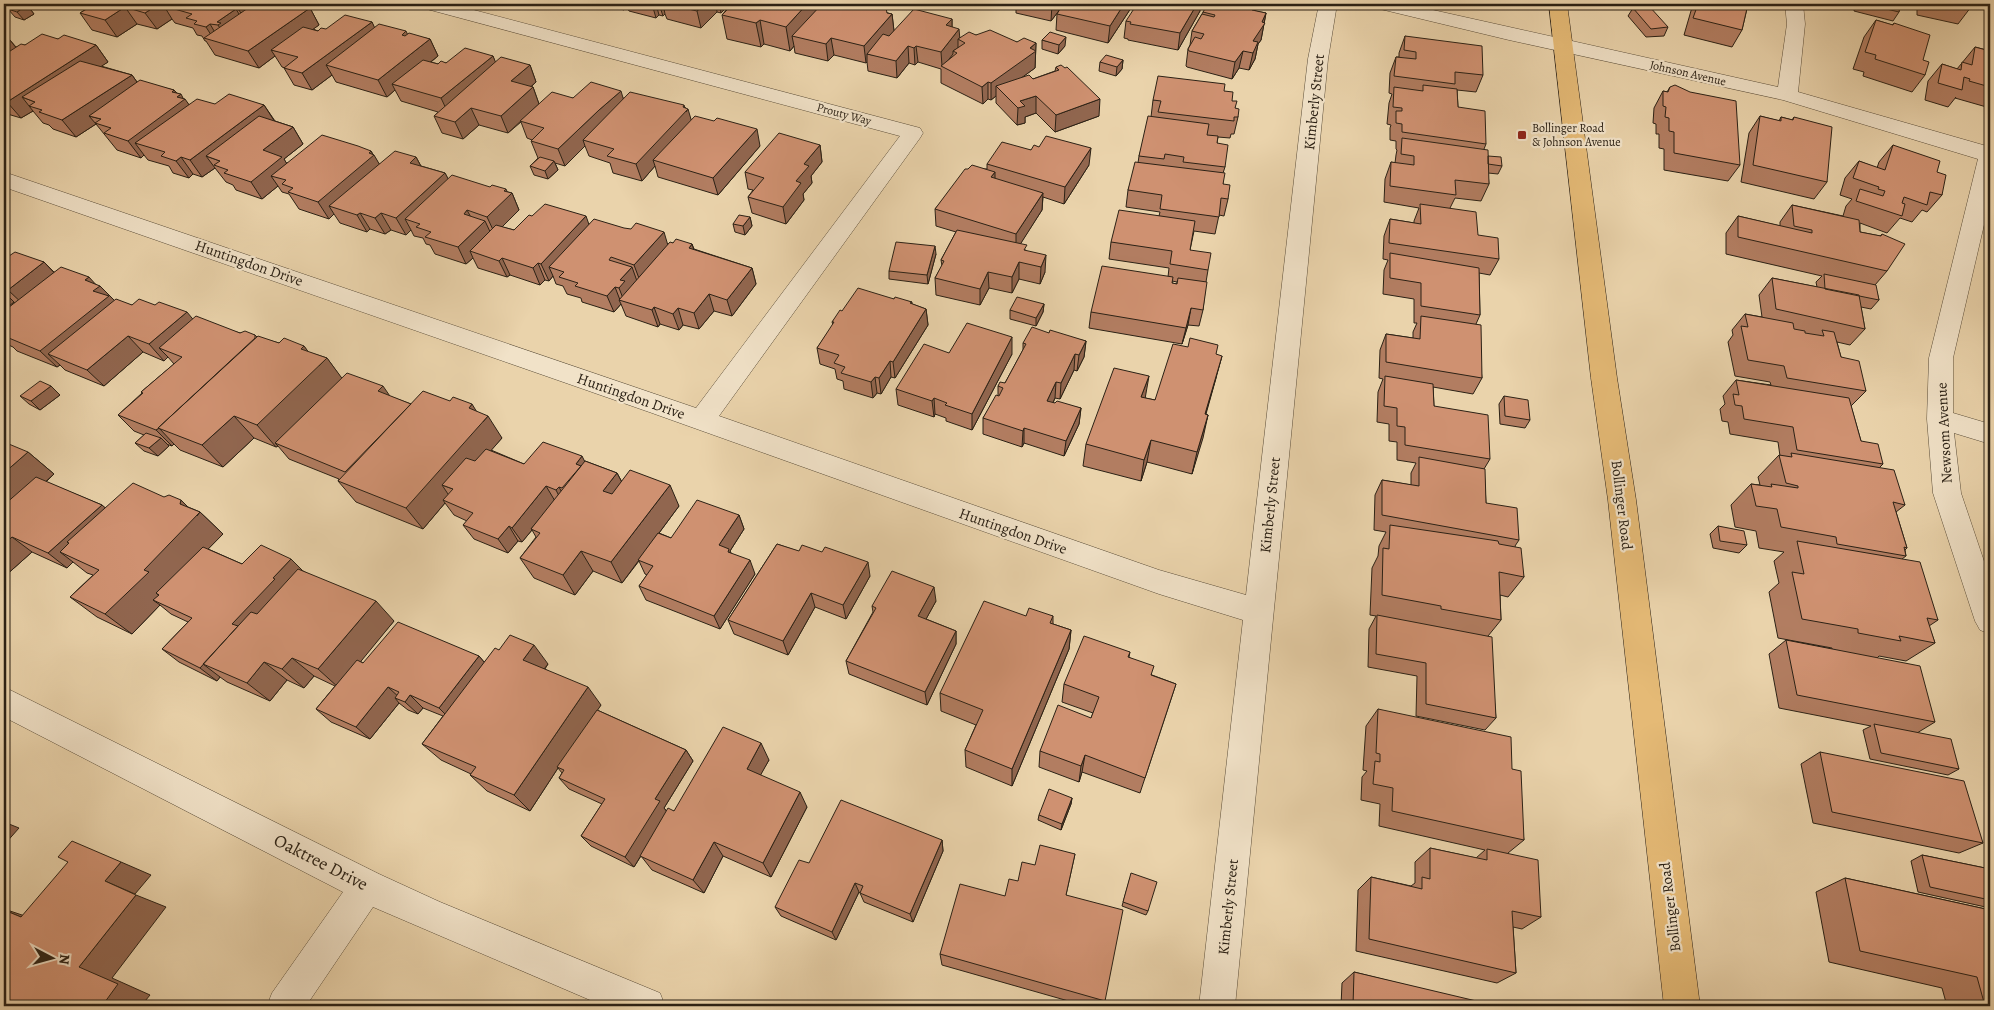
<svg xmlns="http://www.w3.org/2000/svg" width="1994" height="1010" viewBox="0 0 1994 1010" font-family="Alegreya,serif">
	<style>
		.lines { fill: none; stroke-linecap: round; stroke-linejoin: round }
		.minor-casing { stroke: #5b4e3a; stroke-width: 1 }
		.major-casing { stroke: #2b2115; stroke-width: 1 }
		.minor { fill: #f1e2c8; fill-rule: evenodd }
		.major { fill: #e5ba76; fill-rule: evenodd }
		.wall { fill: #b27d61; stroke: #2b2115; fill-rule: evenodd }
		.shaded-wall { fill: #91664f; stroke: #2b2115 }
		.building { fill: #cf9171; stroke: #2b2115 }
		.poi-dot { fill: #8f2418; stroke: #f1e2c8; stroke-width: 2 }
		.labels { text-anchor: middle; stroke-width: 4.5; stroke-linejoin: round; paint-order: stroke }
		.far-street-label { font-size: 12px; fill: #2b2115; stroke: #f1e2c8 }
		.far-poi-label { font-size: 12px; fill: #2b2115; stroke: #f1e2c8; text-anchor: start }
		.street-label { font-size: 15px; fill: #2b2115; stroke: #f1e2c8 }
		.near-street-label { font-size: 18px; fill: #2b2115; stroke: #f1e2c8 }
	</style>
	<rect width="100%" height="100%" fill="#ead3ab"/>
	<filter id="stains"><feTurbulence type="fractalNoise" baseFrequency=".004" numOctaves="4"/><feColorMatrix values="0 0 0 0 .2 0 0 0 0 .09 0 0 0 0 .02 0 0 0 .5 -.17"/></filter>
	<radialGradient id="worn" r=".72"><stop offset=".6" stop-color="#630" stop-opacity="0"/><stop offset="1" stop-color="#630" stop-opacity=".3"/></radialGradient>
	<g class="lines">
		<g class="minor-casing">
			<path id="minor" d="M421 4H451L920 128 923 133 920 138 719 416 1159 570 1246 595 1308 59 1319 4H1337L1328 59 1235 1006H1199L1243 620 1159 594 652 413 4 187V172L696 408 900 136 423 8Z
				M1374 4H1406L1778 87 1787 24 1785 4H1803L1805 24 1798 92 1990 147V199L1953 358V413L1990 424V444L1954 433 1961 493 1990 579V634L1980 630 1975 621 1933 493 1927 419 1929 358 1978 159 1783 100 1509 40 1376 8Z
				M4 687 379 874 440 902 660 993 665 1006H604L373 907 306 1006H267L272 993 343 892 4 717Z"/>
		</g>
		<g class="major-casing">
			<path id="major" d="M1549 4H1567L1617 378 1636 500 1700 1006H1664L1608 500 1591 378Z"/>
		</g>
		<use href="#minor" class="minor"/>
		<use href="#major" class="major"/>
	</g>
	<path class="wall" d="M69 4H302L310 8 319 25 313 29 318 31 372 22 374 28 430 39 438 56 431 62 438 64 493 56 495 62 530 65 536 82 531 87H533L539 104 573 98H623L685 107 691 120 760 146 718 195 658 177 655 166 642 181 613 173 610 163 589 156 585 146 565 166 555 163 558 170 548 179 534 175 530 166 538 158 531 141 532 140 527 138 521 122 508 133 479 125 463 139 442 133 434 116 438 112 401 101 395 90 387 97 336 82 332 75 312 90 294 85 284 68H285L282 67 275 56 259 68 215 55 206 41H205L202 36 197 35 193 28 175 23 172 19 157 29 137 24 117 37 92 30 80 13 86 9Z
		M603 4H850L892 14 894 31 952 19V27L960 38 976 35 1017 42 1036 43 1035 68 1021 78 1033 79 1055 71 1056 67 1099 116 1055 132 1036 113 1025 117V123L1017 125 996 103V96L991 100 988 99 983 104 941 83V69L918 62 915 65 909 63 897 78 868 71 867 62 866 63 834 55 828 61 795 53 794 46 790 51 764 44 761 47 727 39 722 15 727 9H725L721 13 717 12 701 28 667 19 665 14 663 16 659 15 656 18 629 11 627 7 624 10Z
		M1016 4H1131V8L1108 43 1056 30 1057 14 1058 12 1051 21 1016 13Z
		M1256 4 1255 11 1266 13 1261 40 1258 44 1255 59 1249 70 1239 68 1232 79 1187 67 1186 66 1188 49 1190 45 1192 31 1202 14 1203 12Z
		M1693 4H1748L1742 30 1732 47 1684 35Z
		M1855 4H1900L1899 12 1893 21 1854 11Z
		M1917 4H1978L1977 6 1971 4V7L1958 24 1917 15Z
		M1988 4H1990V42Z
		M27 5 34 14 24 20 15 17 8 9Z
		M1633 8 1668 27 1664 36 1646 37 1628 16Z
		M1200 11 1178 50 1128 40V39L1124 38 1126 21Z
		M1876 20 1892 25 1894 23 1923 60 1925 75 1912 92 1863 76 1864 72 1853 69 1864 37Z
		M4 33 16 47 25 45 58 39 96 45 108 62 101 66 132 75 137 82 174 90 177 93 184 99 189 105H264L275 121 293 127 303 144 284 159 286 163 371 151 379 164 416 157 421 166 445 173 448 179 512 193 519 210 502 227 514 230 589 224 668 244 673 243 692 244 694 249 752 268 756 284 732 316 714 311 699 329 683 325 679 330 660 324 658 327 626 316 621 304 614 312 582 302 581 298 567 294 563 286 556 284 553 276 549 281 545 280 540 285 510 275 507 277 478 268 473 258 466 264 435 254 430 245 426 244 423 238 414 236 411 230 406 235 391 230 385 234 370 229 367 232 340 223 334 214 329 219 299 209 289 194 282 192 278 186 262 199 236 190 233 185 226 182 215 168 202 177 193 174 189 178 173 173 169 166 148 160 144 155 141 158 117 150 96 124 76 137 53 129 49 125 43 123 33 111 21 118 4 113Z
		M1405 36 1483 75 1476 92 1457 90 1458 107 1486 144 1484 149 1488 156 1502 166 1498 174 1488 173 1489 184 1481 201 1455 198 1450 208 1478 235 1499 259 1490 275 1479 273 1480 315 1476 324 1482 378 1473 394 1433 387 1434 406 1490 459 1484 469 1486 503 1519 540 1515 546 1524 577 1508 597 1500 595 1501 620 1488 636 1496 718 1485 730 1416 716 1417 676 1368 667 1369 629 1376 616 1370 615 1372 568 1378 556 1379 546 1386 532 1374 530 1375 495 1382 480 1411 485V473L1416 463 1397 460V442L1389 441V424L1377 422 1378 392 1383 379 1379 378 1380 350 1386 334 1413 338V332L1417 323H1414V299L1383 294 1384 270 1388 260 1383 259 1384 236 1390 219 1414 223V221L1419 208 1384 202 1385 179 1391 162 1395 163 1396 155 1397 150 1396 149V141L1390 140V128L1391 125 1387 124 1389 103 1392 94 1389 93 1390 73 1396 57H1399V53Z
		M1042 40 1065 46 1058 54 1042 49Z
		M1975 47 1990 51V108L1955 98 1956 97 1948 107 1925 100 1928 81 1942 64 1957 69Z
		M1123 60 1122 69 1116 76 1099 71 1100 62Z
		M1670 87 1740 165 1728 181 1664 170V149L1659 148V134H1656V124L1653 123 1654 108 1663 91 1667 92Z
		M1224 91 1232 101 1235 108 1238 117 1234 134H1231L1230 138 1218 137 1217 143 1225 167 1223 173V184L1228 199 1224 216 1219 215 1215 234 1194 231 1190 250 1208 270 1206 282 1203 310 1199 326 1188 325 1182 344 1089 328 1091 312 1168 277 1169 268 1109 259 1111 242 1159 216 1160 212 1126 207 1128 190 1138 163 1139 156 1151 117 1153 100ZM1172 281 1177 282V284L1172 283Z
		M1760 116 1779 121 1781 117 1792 120 1794 117 1827 182 1814 199 1741 182 1749 133Z
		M820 145 822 162 811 176 812 183 803 194 804 200 786 224 752 213 748 197 753 190 748 189 745 172Z
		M1893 145 1937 172 1942 195 1927 212 1922 210 1912 222 1900 218 1887 233 1860 223V232L1880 236 1882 234 1887 271 1875 285 1879 300 1871 309 1861 307 1865 329 1850 345 1837 342 1841 357 1866 391 1851 406 1861 441 1883 464 1879 468 1905 505 1896 512 1907 548 1905 550 1906 556 1902 559 1938 620 1929 626 1935 643 1906 661 1879 656 1877 658 1935 722 1917 733 1959 769 1948 775 1870 759 1863 730 1871 726 1779 708 1769 654 1786 640 1832 649V648L1778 638 1769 592 1779 583 1774 561 1784 552 1759 548 1756 531 1735 527 1731 505 1751 484 1760 485 1758 477 1779 455 1780 456 1778 442 1730 434 1728 422 1722 421 1720 409 1725 404 1723 396 1736 380 1771 385 1770 382 1735 376 1728 342 1733 335 1732 330 1745 314 1762 317 1759 295 1772 278 1817 287 1816 282 1822 276 1726 254V233L1738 216 1780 226V222L1792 205 1843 216 1846 206 1852 199 1840 195 1845 178 1859 161 1877 168 1879 162Z
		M1031 150 1089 165 1064 204 1043 197 1042 210 1020 244 1045 272 1040 284 1019 279 1012 293 989 288 980 305 936 295 935 278 942 266 941 260 956 232 936 226 935 209 968 169H987V164Z
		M750 217 752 226 745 235 735 232 733 224Z
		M4 254 9 256 44 262 54 272 94 283 114 301 192 319 240 333 255 335 257 337 279 343 304 346 308 352 327 358 342 379 411 404 476 411 502 438 491 450 524 464 585 461 617 473 622 482 679 506 659 533 671 538 739 515 744 529 730 551 731 553 755 574 720 629 646 600 639 586 647 575 645 574 639 561 622 583 593 571 575 595 534 578 520 558 536 537 532 530 522 542 518 541 508 553 474 539 463 525 467 521 454 515 445 503 423 529 356 502 338 481 339 479 289 459 278 446 276 447 254 438 223 467 180 450 174 444 172 446 166 444 169 446 158 456 144 451 135 443 144 435 134 431 118 415 142 393 141 392 174 364 168 357 164 361 143 352 104 386 65 370 60 365 57 367 17 351 13 347 4 343V311L15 303 14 302 4 310Z
		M936 254 928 284 889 279V271Z
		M894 299 912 302V304L926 309 928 325 895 378 891 377 881 394 877 393 873 398 844 389 843 381 837 379 835 369 820 364 817 348 833 325 832 322 842 311Z
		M1044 304 1043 312 1036 326 1010 319V310Z
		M1049 333 1086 341 1084 357 1077 371 1074 370 1060 399 1055 398 1053 403 1081 408 1079 424 1064 456 1024 443 1022 447 983 434V418L998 395V386L1005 383 1023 350V343Z
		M949 353 1012 354 972 430 946 421V418L935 414 934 417 898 405 896 389Z
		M1216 354V378L1206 414 1208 415 1192 474 1147 462 1141 481 1083 466 1086 444 1145 398 1155 400Z
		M60 395 40 410 29 404 20 396Z
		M1504 396 1530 420 1525 428 1500 424 1499 404Z
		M28 452 54 474 46 482 102 505 105 508 188 507 200 512 223 534 208 549 242 564 303 571 394 621 360 661 363 663 479 656 484 662 499 650 548 664 545 669 601 705 597 710 686 750 693 761 664 808 667 811H674L769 760 760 775 807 807 771 877 723 856 704 893 652 870 641 856 634 867 591 846 581 836 602 804 569 789 559 778 562 773 558 768 530 811 487 791 470 775 471 774 441 760 422 744 443 716 423 708 418 714 408 710 399 703 370 739 331 722 316 709 335 686 314 676 304 688 287 680 270 701 227 682 220 677 217 681 179 662 162 649 188 622 171 614 160 605 132 634 97 617 70 597 93 575 87 573 73 562 67 568 32 552 4 577Z
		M1718 526 1747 545 1739 553 1713 548 1710 534Z
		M777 544 870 576 846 619 815 607 788 655 734 634 728 620Z
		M936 601 926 619 956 631V644L927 705 849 674 846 661 873 612 872 606Z
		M1026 616H1053V624L1071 630 1069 649 1012 786 966 767 965 750 976 725 941 711 940 693Z
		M1130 652 1129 657 1152 675 1176 684 1140 793 1082 772 1079 782 1039 767 1040 751 1091 718 1093 713 1062 702 1064 684Z
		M1378 709 1512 769 1524 840 1508 853 1541 917 1522 929 1513 927 1516 973 1497 983 1356 951 1358 890 1371 877 1411 886 1415 883V862L1430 848 1476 858 1485 850 1379 826 1380 804 1361 800 1362 777 1367 771 1363 770 1366 726Z
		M1820 752 1983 843 1959 853 1813 823 1801 764Z
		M1072 798 1071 804 1061 830 1038 820 1039 815Z
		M942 840 943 851 913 922 864 902 860 893 859 892 836 940 781 916 775 907Z
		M1075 854 1066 895 1105 1001 1103 1006H1086L942 965 940 954 1005 896 1018 881 1035 865Z
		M1922 855 1990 869V908L1918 892 1911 861Z
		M1130 878 1148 911 1146 915 1122 906Z
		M1845 878 1990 910V1006H1947L1942 988 1829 962 1816 892Z
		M1354 972 1490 1006H1341L1342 983Z"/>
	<path class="shaded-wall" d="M159 4H186L164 6 172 19 157 29 145 13Z
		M244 4H268L249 27 239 10Z
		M622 4H626L627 7 624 10Z
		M652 4H656L659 15 656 18Z
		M659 4H663L665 14 663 16Z
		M705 4H716L717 12 701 28 697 11Z
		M719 4H724L725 9 721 13Z
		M807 4H833L792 36 794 46 790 51 786 27Z
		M1052 4H1064L1051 21Z
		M1124 4H1131V8L1108 43 1110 26Z
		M1197 4H1201L1200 11 1178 50 1180 33Z
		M27 5 34 14 24 20 17 12Z
		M125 7 137 24 117 37 105 20Z
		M310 8 319 25 281 52 271 50 275 56 259 68 248 51Z
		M236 9 246 26 228 42 218 25 217 22Z
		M1266 13 1261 40 1258 44 1255 59 1249 70 1253 53V41Z
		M892 14 894 31 873 55 867 54V62L866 63 864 46Z
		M952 19V36L946 25Z
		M760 20 764 44 761 47 756 23Z
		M372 22 380 39 326 65 332 75 312 90 302 73Z
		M210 24 220 41H215L206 27Z
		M959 29 960 40 958 39V48L953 51V54L943 67 942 66 941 52Z
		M406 31 414 48 402 35Z
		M4 33 18 50 4 62Z
		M1066 37 1065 46 1058 54 1059 45Z
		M831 38 834 55 828 61 826 44Z
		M430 39 438 56 400 86 392 84 395 90 387 97 378 80Z
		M1036 43 1035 68 1002 92 996 86V96L991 100V83Z
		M96 45 108 62 39 107 35 102 22 97 33 111 21 118 7 102Z
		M908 46 909 63 897 78 896 61Z
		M916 46 918 62 915 65 914 48Z
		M1243 51 1239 68 1232 79 1235 62Z
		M493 56 500 73 449 115 441 98Z
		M1123 60 1122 69 1116 76 1117 67Z
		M530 65 536 82 518 98 511 81Z
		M132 75 144 92 101 119 89 116 96 124 76 137 62 120Z
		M988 82V99L983 104 982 87Z
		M533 87 539 104 508 133 501 116Z
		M174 90 179 96 181 94 184 100 185 99 197 116 135 143 144 155 141 158 128 141 172 92Z
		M621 91 626 108 583 140 585 146 565 166 558 149 599 110Z
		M1036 96V113L1025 117V123L1017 125 1018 108 1020 101Z
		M1100 99 1099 116 1055 132 1056 115Z
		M264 105 275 122 220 161 206 156 215 168 202 177 190 160Z
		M684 105 686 112 688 109 693 126 653 160 655 166 642 181 636 164Z
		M471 108 479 125 463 139 455 122Z
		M293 127 303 144 284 159 293 174 271 176 278 186 262 199 251 182 263 150Z
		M757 129 760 146 718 195 713 178Z
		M820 145 822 162 811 176 812 183 803 194 804 200 786 224 783 207 796 181 804 164Z
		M1091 148 1089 165 1064 204 1065 187Z
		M371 151 373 155H374L384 172 329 206 334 214 329 219 318 202Z
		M181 157 193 174 189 178 176 161Z
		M416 157 425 174 410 163Z
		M554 161 558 170 548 179 545 171Z
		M995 172V188L991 177Z
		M445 173 454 190 405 219 411 230 406 235 396 218Z
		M506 189 509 196 512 193 519 210 495 234 487 217 504 191Z
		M1043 193 1042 210 1016 251V234Z
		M467 210 476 227 464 214Z
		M360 213 370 229 367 232 357 215Z
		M381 213 391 230 385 234 375 218Z
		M586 216 592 233 549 267 553 276 549 281 541 264Z
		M750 217 752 226 745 235 743 226Z
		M485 221 493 238 470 251 473 258 466 264 458 247Z
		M664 232 669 249 640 281 634 265Z
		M692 244 697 260 689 248Z
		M935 246 936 254 928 284 927 275Z
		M1046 255 1045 272 1040 284 1041 267Z
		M502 258 510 275 507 277 499 261Z
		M44 262 60 279 25 306 8 290Z
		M1019 262V279L1012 293V277Z
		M538 263 545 280 540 285 533 268Z
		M632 267 638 284 624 301 619 288 620 280Z
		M752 268 756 284 732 316 727 300Z
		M988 272 989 288 980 305V289Z
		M89 277 98 287 100 286 116 302 48 354 60 365 57 367 40 351 93 291 85 280Z
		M615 287 620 300H619L621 304 614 312 607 296Z
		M4 292 14 302 4 310Z
		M709 294 714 311 699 329 694 313Z
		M1044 304 1043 312 1036 326V318Z
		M654 307 660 324 658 327 652 310Z
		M678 308 683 325 679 330 673 314Z
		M1191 308 1188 325 1182 344Z
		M926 309 928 325 895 378 893 362Z
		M187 312 201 329 159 348 168 357 164 361 149 344Z
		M128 336 143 352 104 386 87 370Z
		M1012 337V354L972 430V414Z
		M1086 341 1084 357 1077 371 1079 355Z
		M304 346 319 366 327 358 344 381 275 443 278 446 276 447 257 425 301 349Z
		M1075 354 1074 370 1060 399 1061 383Z
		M1222 356 1216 378 1199 436 1205 414Z
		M890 361 891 377 881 394 879 378Z
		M1149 376 1145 399 1141 397Z
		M875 377 877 393 873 398 871 382Z
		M1056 382 1055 398 1046 417 1047 401Z
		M51 386 60 395 40 410 31 401Z
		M383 386 394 402 378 391Z
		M934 398 935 414 934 417 932 401Z
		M472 404 483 422 488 416 502 438 455 492 453 489 442 485 450 497 443 500 445 503 423 529 406 508 469 408Z
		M1081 408 1079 424 1064 456 1066 441Z
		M1208 415 1203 438 1192 474 1197 452Z
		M234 416 254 438 223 467 202 445Z
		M159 428 174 444 172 446 156 430Z
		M1024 428V443L1022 447 1023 431Z
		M161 438 169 446 158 456 149 448Z
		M1151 440 1147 462 1141 481 1144 460Z
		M28 452 54 474 4 519V473Z
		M582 456 590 472 576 464Z
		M617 473 628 494 614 513 603 491Z
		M670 485 679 506 622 583 611 562Z
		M546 486 555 501 531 529 532 530 522 542 512 528Z
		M559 487 567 502 564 506 556 490Z
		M181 500 197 516 200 512 223 534 169 589 159 595 156 593 165 601 153 600 160 605 132 634 105 614 144 570 180 504Z
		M102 505 120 520 67 542 82 554 60 552 73 562 67 568 48 553Z
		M739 515 744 529 730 551 735 564 719 545Z
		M509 526 518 541 508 553 498 539Z
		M12 537 32 552 4 577V544Z
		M581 551 593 571 575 595 563 575Z
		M291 559 305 573 249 636 232 624 273 578Z
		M750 560 755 574 720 629 714 616Z
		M868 562 870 576 846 619 843 605Z
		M934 587 936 601 920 630 918 616Z
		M811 593 815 607 788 655 783 641Z
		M376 601 394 621 339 688 318 669Z
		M1071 630 1069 649 1012 786V769Z
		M956 631V644L927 705 925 692Z
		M534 645 548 664 537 678 523 660Z
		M479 656 490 669 451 720 439 708Z
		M292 658 314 676 304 688 282 669Z
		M264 662 287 680 270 701 247 683Z
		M203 664 220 677 217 681 200 668Z
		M388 687 402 700 395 698 399 703 370 739 356 727Z
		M588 687 601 705 559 768 557 767 558 768 530 811 514 795Z
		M410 695 423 708 418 714 405 702Z
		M761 743 769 760 755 785 747 769Z
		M686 750 693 761 664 808 667 812 634 867 625 857 655 799Z
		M1085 755 1082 772 1079 782 1081 766Z
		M800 792 807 807 771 877 763 863Z
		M1072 798 1071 804 1061 830 1062 824Z
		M4 822 19 828 4 845Z
		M942 840 943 851 913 922 910 914Z
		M714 842 723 856 704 893 693 880Z
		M121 862 151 875 135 894 105 881Z
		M855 883 859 892 836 940 832 932Z
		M136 895 166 907 112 978 150 995 141 1006H102L79 967Z
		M4 909 28 917H21L4 910Z"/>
	<path class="building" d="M17 4H22L27 5 17 12 8 9Z
		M95 4H159L145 13 125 7 105 20 80 13Z
		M167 4H244L247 5 239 10 236 9 217 22 221 23 218 25 210 24 206 27 194 24 197 21 186 18 192 14 164 6Z
		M254 4H302L306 5 310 8 248 51 204 38Z
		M667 4H705L697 11Z
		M733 4H807L786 27 760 20 756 23 722 15Z
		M822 4H850L871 9 877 6 886 8 887 13 892 14 864 46 831 38 826 44 792 36Z
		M1063 4H1124L1110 26 1057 14Z
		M1137 4H1197L1180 33 1130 24 1131 22 1126 21Z
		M1208 4H1256L1252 10 1266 13 1262 22 1265 23 1253 41 1258 42 1253 53 1243 51 1235 62 1189 51 1188 49 1195 37 1201 39 1204 34 1192 31 1202 14 1214 17 1215 15 1203 12Z
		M1698 4H1748L1742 30 1693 18Z
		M1866 4H1900L1899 12Z
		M1955 4H1971V7Z
		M1649 6 1668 27 1651 29 1633 8Z
		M914 9 952 19 946 25 959 29 941 52 916 46 914 48 908 46 896 61 867 54 883 34 889 36Z
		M345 15 372 22 302 73 284 68 298 57 271 50 303 27 318 31 321 28 326 29Z
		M1876 20 1893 25 1894 23 1930 35 1923 60 1929 62 1925 75 1875 59 1876 55 1865 52Z
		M379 24 406 31 402 35 405 36 409 33 430 39 378 80 326 65Z
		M990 30 1017 42 1024 38 1036 43 1030 48 1036 51 991 83 988 82 982 87 941 66 957 53 953 51 965 43 958 39 969 32 976 35Z
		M1050 32 1066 37 1059 45 1042 40Z
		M42 34 58 39 64 35 96 45 7 102 4 101V55L21 44 25 45Z
		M1405 36 1482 46 1483 75 1455 72V84L1394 76 1396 57 1416 59V52L1404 50Z
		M1975 47 1990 51V87L1969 81 1970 79 1964 77 1962 90 1938 83 1942 64 1961 70 1962 62 1972 65Z
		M465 48 493 56 441 98 392 84 423 60 438 64 441 61 446 63Z
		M1106 55 1123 60 1117 67 1100 62Z
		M501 57 530 65 511 81 533 87 501 116 471 108 455 122 434 116Z
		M80 61 132 75 62 120 39 112 42 110 29 106 35 102 22 97Z
		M1061 65 1065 68 1067 67 1100 99 1056 115 1036 96 1020 101 1025 106 1018 108 996 86 1029 75 1033 79 1059 70 1056 67Z
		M1158 76 1225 84 1224 91 1233 92 1232 101H1237L1235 108 1239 109 1238 117H1234V121L1158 112 1161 101 1153 100Z
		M140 80 174 90 172 92 181 94 177 97 185 99 128 141 104 133 111 128 95 123 101 119 89 116Z
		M591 82 621 91 599 110 558 149 531 141 544 128 520 121 552 92 573 98Z
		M1423 85 1457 89 1458 107 1485 111 1486 144 1402 132V124L1396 123V111H1402V108L1393 107 1394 87 1423 91Z
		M1675 85 1690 92 1736 101 1740 165 1674 153V132L1669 131V118L1665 117 1666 107 1663 106V91L1668 92 1670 87Z
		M630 92 684 105 683 107 688 109 636 164 607 156 614 149 583 140Z
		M229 94 264 105 190 160 181 157 176 161 161 156 165 152 135 143 197 99 215 104Z
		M259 116 293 127 263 150 282 157 251 182 224 173 228 170 214 165 220 161 206 156Z
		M695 116 714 121 717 118 757 129 713 178 653 160Z
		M1148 116 1209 124 1207 135 1218 136 1217 143 1228 145 1225 167 1183 162 1184 157 1165 154 1164 159 1139 156Z
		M1760 116 1781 121V117L1793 120 1794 117 1832 127 1827 182 1753 165Z
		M779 133 820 145 804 164 809 166 796 181 801 183 783 207 748 197 764 178 745 172Z
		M322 135 358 146 371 151 369 153 374 155 318 202 288 192 293 188 282 184 286 180 271 176Z
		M1046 136 1091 148 1065 187 987 164 1002 142 1031 150 1034 145 1039 147Z
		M1402 138 1488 150 1489 184 1455 180 1456 195 1390 186 1391 162 1414 165V156L1401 154Z
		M1893 145 1940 161 1937 172 1946 175 1942 195 1930 192 1927 205 1904 197 1902 203 1905 204 1902 216 1856 201 1860 189 1883 196 1885 191 1878 189 1879 187 1853 178 1859 161 1885 170Z
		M395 151 416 157 410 163 445 173 396 218 381 213 375 218 360 213 357 215 329 206Z
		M1488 156 1501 157 1502 166 1488 164Z
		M540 157 554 161 545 171 530 166Z
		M1135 162 1225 173 1223 184 1230 185 1228 199 1221 198 1219 217 1160 209 1162 195 1128 190Z
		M972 165 995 172 991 177 1043 193 1016 234 935 209 965 169H968Z
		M452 175 490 187 492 185 506 189 504 191 512 193 487 217 467 210 464 214 485 221 458 247 425 237 431 232 416 227 420 224 405 219Z
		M545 204 586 216 541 264 538 263 533 268 502 258 499 261 470 251 496 225 514 230 529 215 532 216Z
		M1420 204 1476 212 1478 235 1498 238 1499 259 1389 243 1390 219 1421 224Z
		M1792 205 1859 220 1860 232 1881 236 1882 234 1905 244 1887 271 1738 237V216L1812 233V230L1794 226Z
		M1119 210 1195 221 1190 250 1211 253 1208 270 1170 264 1172 251 1111 242Z
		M739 215 750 217 743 226 733 224Z
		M594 219 624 228 631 229 636 223 664 232 634 265 611 257 609 260 632 267 620 280 625 281 619 288 615 287 607 296 575 286 578 283 559 277 564 272 549 267Z
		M957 230 1027 245 1024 250 1046 255 1041 267 1019 262 1012 277 988 272 980 289 935 278 944 261 941 260Z
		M676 239 692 244 689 248 752 268 727 300 709 294 694 313 678 308 673 314 654 307 652 310 619 300 670 242 673 243Z
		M896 242 935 246 927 275 889 271Z
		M15 252 44 262 8 290 4 288V254L9 256Z
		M1390 253 1479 268 1480 315 1421 306V283L1390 278Z
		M1102 266 1173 277 1172 283 1177 284 1178 278 1207 282 1203 310 1191 308 1186 328 1091 312Z
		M61 267 89 277 85 280 100 286 93 291 109 296 40 351 4 336V311Z
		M1824 274 1876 285 1879 300 1825 289Z
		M1772 278 1859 295 1865 329 1776 309Z
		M858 288 894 299 895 297 912 302 910 303 926 309 893 362 890 361 879 378 875 377 871 382 841 373 845 367 834 363 839 355 817 348 834 322H832L840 310 842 311Z
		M1017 297 1044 304 1036 318 1010 310Z
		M116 299 132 305 139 299 155 305 159 302 187 312 149 344 128 336 87 370 48 354Z
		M1745 314 1793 323 1794 329 1805 331V333L1824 336 1822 330 1834 332 1841 357 1859 361 1866 391 1787 378 1784 366 1748 360 1741 326 1748 327Z
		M196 316 240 333 245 331 255 335V338L158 428H159L156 430 118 415 143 393 141 392 182 357 159 348Z
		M1421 316 1481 325 1482 378 1386 362V334L1420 339Z
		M967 323 1012 337 972 414 945 405 947 403 934 398 932 401 896 389 924 344 949 353Z
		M1032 327 1049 333 1050 330 1086 341 1079 355 1075 354 1061 383 1056 382 1047 401 1055 403 1057 401 1081 408 1066 441 1024 428 1023 431 983 418 996 395 999 396 1003 388 998 386 1000 382 1005 383 1026 344 1023 343Z
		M258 336 279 343 284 338 304 346 301 349 327 358 257 425 234 416 202 445 158 428Z
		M1190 338 1218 345 1216 354 1222 356 1205 414 1208 415 1197 452 1151 440 1144 460 1086 444 1114 368 1149 376 1141 397 1155 400 1173 344 1188 347Z
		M347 373 383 386 378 391 411 404 345 472 275 443Z
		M1385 376 1433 384 1434 406 1488 415 1490 459 1405 445V427L1397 426V408L1384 406Z
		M1736 380 1849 398 1861 441 1878 444 1883 464 1797 450 1793 427 1744 419 1742 406 1735 405 1733 394 1739 395Z
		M40 381 51 386 31 401 20 396Z
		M423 391 450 401 453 397 472 404 469 408 488 416 406 508 338 481Z
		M1504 396 1528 400 1530 420 1505 416Z
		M146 433 161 438 149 448 135 443Z
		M4 442 28 452 4 473Z
		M543 442 582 456 576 464 581 466 562 488 559 487 556 490 546 486 512 528 509 526 498 539 463 525 473 513 443 500 453 489 442 485 466 458 475 461 486 449 524 464Z
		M1791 453 1894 470 1905 505 1893 502 1907 548 1904 547 1906 556 1837 544 1836 537 1781 527 1777 509 1756 506 1751 484 1772 487 1771 484 1798 488V486L1786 483 1779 455 1792 457Z
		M1419 457 1485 469 1486 503 1517 508 1519 540 1382 515V480L1419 486Z
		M585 461 617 473 603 491 612 494 630 470 670 485 611 562 581 551 563 575 520 558 540 533 531 529Z
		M36 477 102 505 48 553 12 537 4 544V505Z
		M133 483 164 497 169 495 181 500 180 504 200 512 144 570 149 572 105 614 70 597 99 570 60 552 69 543 67 542Z
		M697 500 739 515 719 545 729 549 728 552 750 560 714 616 639 586 653 566 638 560 658 533 671 538Z
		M1390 525 1498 541 1499 544 1521 548 1524 577 1499 572 1501 620 1441 609V606L1382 595 1383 548 1389 549Z
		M1718 526 1744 531 1747 545 1720 541Z
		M1797 541 1920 562 1938 620 1927 618 1935 643 1899 636 1901 641 1858 633V629L1802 619 1792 572 1804 574Z
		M777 544 799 551 802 545 822 552 825 547 868 562 843 605 811 593 783 641 728 620Z
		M261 545 291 559 273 578 275 579 232 624 238 626 200 668 162 649 192 618 153 600 159 595 156 593 203 547 242 564Z
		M298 569 376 601 318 669 292 658 282 669 264 662 247 683 203 664 251 612 257 614Z
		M892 571 934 587 918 616 956 631 925 692 846 661 876 608 872 606Z
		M984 601 1026 616 1029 608 1053 616 1050 623 1071 630 1012 769 965 750 983 710 940 693Z
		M1377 615 1492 637 1496 718 1426 704V663L1376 654Z
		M398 622 479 656 439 708 410 695 405 702 395 698 399 692 388 687 356 727 316 709 357 660 363 663Z
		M510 635 534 645 523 660 588 687 514 795 470 775 476 767 422 744 495 648 499 650Z
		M1084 636 1130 652 1128 657 1154 666 1151 675 1176 684 1145 778 1085 755 1081 766 1040 751 1058 705 1091 718 1099 697 1064 684Z
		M1786 640 1920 666 1935 722 1797 695Z
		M1378 709 1511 737 1512 769 1521 771 1524 840 1392 811 1393 788 1373 784 1375 761 1380 762V754L1376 753Z
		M597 710 686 750 655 799 660 801 625 857 581 836 605 799 559 778 564 770 557 767Z
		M1874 724 1951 739 1959 769 1881 753Z
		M723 727 761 743 747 769 800 792 763 863 714 842 693 880 640 856 668 808 674 811Z
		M1820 752 1964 781 1983 843 1832 812Z
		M1049 789 1072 798 1062 824 1039 815Z
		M841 800 942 840 910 914 860 893 863 886 855 883 832 932 775 907 799 860 809 863Z
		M72 841 121 862 105 881 136 895 79 967 118 984 102 1006H4V910L21 917 68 862 58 857Z
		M1040 845 1075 854 1066 895 1123 910 1105 1001 940 954 960 884 1005 896 1009 879 1018 881 1022 862 1035 865Z
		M1430 848 1487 860V849L1538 860 1541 917 1512 911 1516 973 1369 939 1371 877 1422 889V877L1430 879Z
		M1922 855 1990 869V900L1930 887Z
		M1131 873 1157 882 1148 911 1123 902Z
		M1845 878 1990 910V1006H1985L1977 977 1860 951Z
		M1354 972 1489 1004 1490 1006H1353Z"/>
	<rect class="poi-dot" x="1517" y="130" width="10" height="10" rx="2.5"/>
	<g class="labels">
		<g class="far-street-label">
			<text transform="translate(1688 73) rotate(13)" y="4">Johnson Avenue</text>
			<text transform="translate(844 114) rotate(15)" y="4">Prouty Way</text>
		</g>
		<g class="far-poi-label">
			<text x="1532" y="132">Bollinger Road<tspan x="1532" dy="14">&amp; Johnson Avenue</tspan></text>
		</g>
		<g class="street-label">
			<text transform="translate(1314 102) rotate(-84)" y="5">Kimberly Street</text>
			<text transform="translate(249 263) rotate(19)" y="5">Huntingdon Drive</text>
			<text transform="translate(631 396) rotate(19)" y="5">Huntingdon Drive</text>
			<text transform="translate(1944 433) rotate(-93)" y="5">Newsom Avenue</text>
			<text transform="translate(1270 505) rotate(-84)" y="5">Kimberly Street</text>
			<text transform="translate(1622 505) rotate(83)" y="5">Bollinger Road</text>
			<text transform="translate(1013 531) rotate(19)" y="5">Huntingdon Drive</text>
			<text transform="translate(1228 907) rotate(-84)" y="5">Kimberly Street</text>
			<text transform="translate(1670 907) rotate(-97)" y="5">Bollinger Road</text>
		</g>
		<g class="near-street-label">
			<text transform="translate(321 862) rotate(27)" y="6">Oaktree Drive</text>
		</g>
	</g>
	<rect width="1994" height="1010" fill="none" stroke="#ead3ab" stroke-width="20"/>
	<rect x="5" y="5" width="1984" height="1000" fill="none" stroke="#2b2115" stroke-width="2.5"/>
	<rect x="10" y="10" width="1974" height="990" fill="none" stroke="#2b2115"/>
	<g transform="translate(52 958) rotate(96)" stroke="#f1e2c8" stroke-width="4" paint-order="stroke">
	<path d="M0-4L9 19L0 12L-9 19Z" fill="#2b2115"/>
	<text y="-8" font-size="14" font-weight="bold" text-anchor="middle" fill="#2b2115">N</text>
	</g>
	<rect width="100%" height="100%" filter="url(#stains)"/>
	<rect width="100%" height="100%" fill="url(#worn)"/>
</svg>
